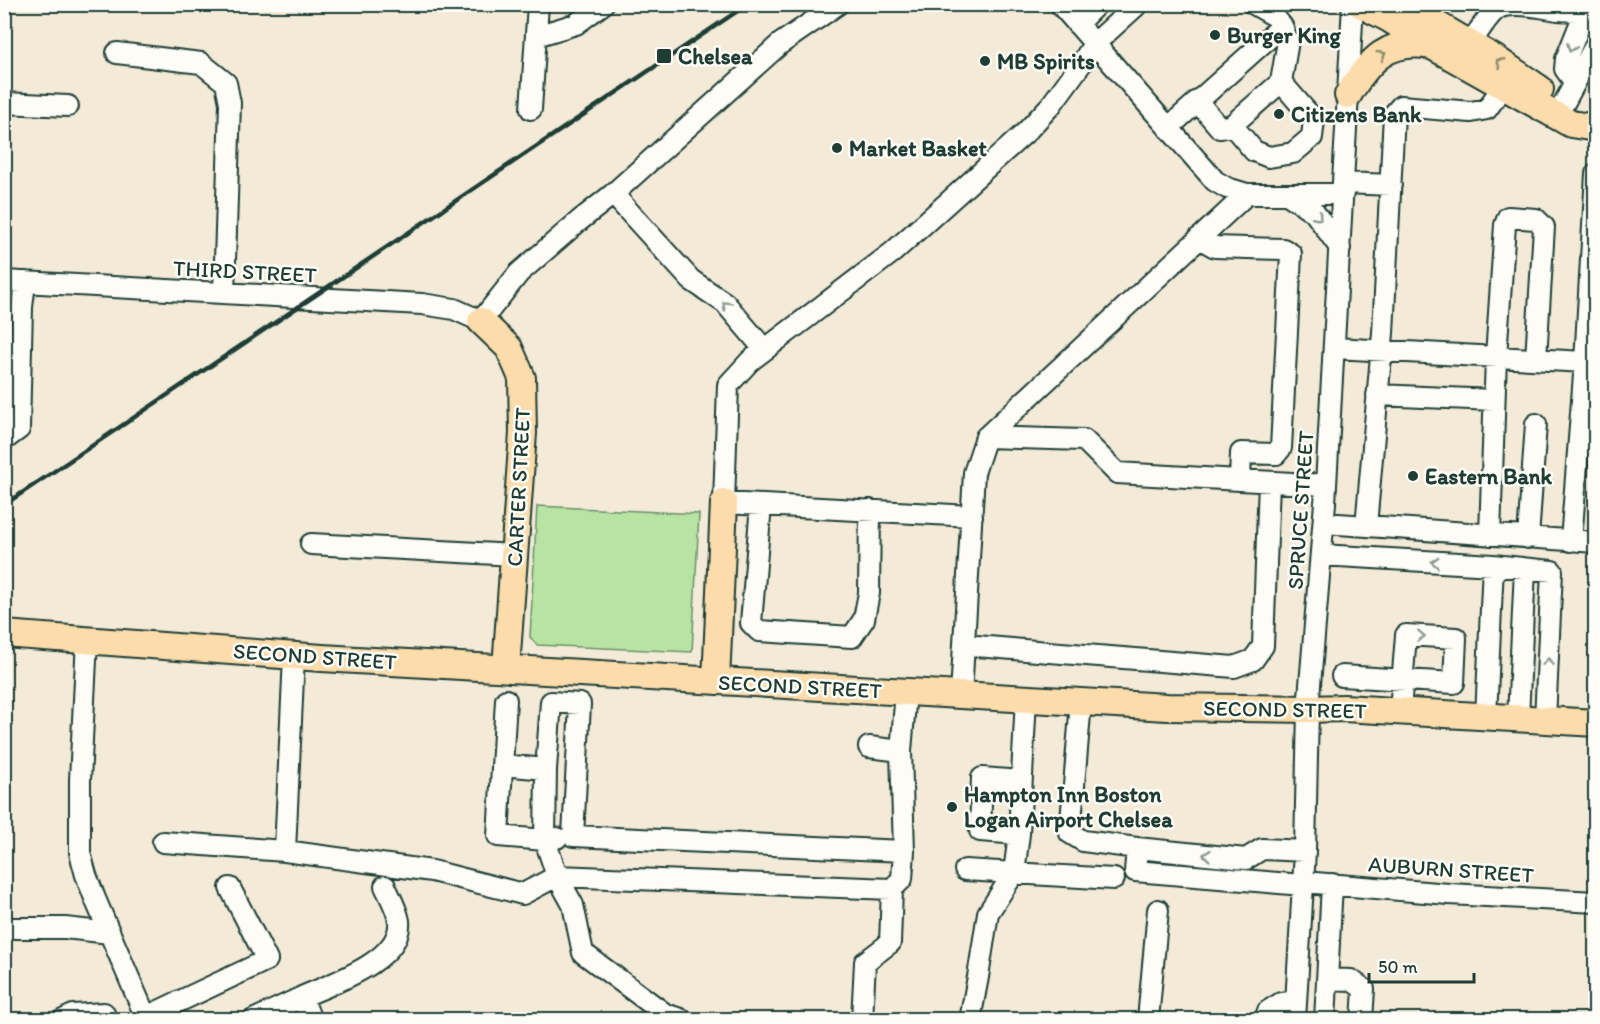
<svg xmlns="http://www.w3.org/2000/svg" width="1600" height="1024" viewBox="0 0 1600 1024" font-family="Itim,sans-serif">
	<style>
		.green { fill: #b7e4a2; stroke: #6b906b; stroke-width: 1.5 }
		.lines { fill: none; stroke-linecap: round; stroke-linejoin: round }
		.minor-casing { stroke: #1f3d34; stroke-width: 24 }
		.major-casing { stroke: #1f3d34; stroke-width: 30 }
		.minor { stroke: #fdfcf7; stroke-width: 20 }
		.major { stroke: #fcdcab; stroke-width: 26 }
		.rail { stroke: #1f3d34; stroke-width: 4.5 }
		.oneway { stroke: #8e9c96 }
		.oneway2 { stroke: #8e8c70 }
		.poi-dot { fill: #1f3d34; stroke: #fdfcf7; stroke-width: 2 }
		.labels { text-anchor: middle; stroke-width: 5; stroke-linejoin: round; paint-order: stroke }
		.poi-label { font-size: 22px; font-weight: bold; fill: #1f3d34; stroke: #fdfcf7; text-anchor: start }
		.street-label { font-size: 22px; fill: #1f3d34; stroke: #fdfcf7 }
	</style>
	<rect width="100%" height="100%" fill="#f3ead8"/>
	<filter id="ink" filterUnits="userSpaceOnUse"><feTurbulence type="fractalNoise" baseFrequency=".0167" numOctaves="2"/><feDisplacementMap in="SourceGraphic" scale="12" xChannelSelector="R" yChannelSelector="G"/><feConvolveMatrix kernelMatrix="1 2 1 2 8 2 1 2 1" color-interpolation-filters="sRGB"/></filter>
	<g filter="url(#ink)">
		<path class="green" d="M537 506 699 514 692 652 537 645 530 637Z"/>
		<g class="lines">
			<g class="minor-casing">
				<path id="minor" d="M1060 4 1215 181 1227 188 1247 194H1343
					M1077 24 1097 4
					M536 36 576 24 603 4
					M117 53 201 63 226 83 230 103 224 293
					M1464 54C1472 42 1486 17 1497 9 1511 0 1542 8 1558 10 1570 11 1583 11 1596 12
					M1575 83 1565 69 1566 59 1585 12
					M1197 101 1220 128 1232 125 1254 151 1269 157 1293 153 1312 137 1314 120 1281 82 1288 41 1282 26 1273 15 1254 4
					M4 103 68 106
					M531 109 538 4
					M1557 116 1596 44
					M1232 125 1281 82
					M1168 128 1282 26
					M1344 183 1391 185
					M613 194 691 280 725 303 764 349
					M1287 194 1314 212 1340 248
					M1199 238 1215 247 1283 249 1291 254 1281 448 1276 454 1241 453 1240 480
					M4 281 422 304 454 309 481 321 519 273 579 221 613 194 780 44 838 4
					M1335 348 1585 362 1596 174
					M1377 395 1494 400
					M986 437 1247 194
					M4 440 19 429 22 307 25 282
					M761 505 751 623 759 631 852 637 864 619 869 593 870 510
					M972 516 724 503 728 385 750 361 893 252 1026 132 1051 105 1081 64 1094 44 1138 4
					M1324 523 1596 542
					M1366 526 1383 333 1394 114 1401 106 1471 112 1487 109 1504 85
					M1490 535 1496 357 1505 225 1508 217 1536 219 1544 227 1536 359
					M1528 538 1536 424
					M1571 541 1585 362
					M311 544 515 555
					M1321 555 1493 565 1552 571 1545 720
					M87 640 80 780V853L86 875 96 901 147 1020
					M964 645 1234 667 1253 660 1263 646 1269 482
					M1342 676 1454 683 1456 638 1406 635 1400 711
					M961 695 974 473 986 437 1084 440 1117 473 1326 485
					M506 700 498 836 545 840 557 838
					M1081 702 1070 833 1083 841 1137 848 1135 871 1303 885
					M1486 717 1493 565
					M1518 718 1525 569
					M869 747 901 751
					M502 765 546 769
					M1021 781 982 778 980 831 1019 834 1026 698
					M163 842 285 851 294 656
					M1137 848 1246 859 1262 849 1305 851
					M285 851 432 871 523 894 557 876 892 889 890 943 865 962 862 1020
					M965 870 1114 879
					M1303 882 1449 894 1596 902
					M892 889 902 879 904 851
					M4 928H65L110 933
					M1327 979 1351 980 1364 989 1362 1020
					M302 997C330 984 403 961 399 921 397 909 390 897 385 886
					M146 1017 267 960 230 888
					M63 1020 73 1015 104 1013 106 1020
					M253 1020 302 997 311 1020
					M683 1020 665 1014 583 953 573 905 557 876 545 840 546 769 551 702 580 704 573 836 904 851 901 751 906 692
					M970 1020 978 977 988 913 1014 873 1019 834
					M1148 1020 1158 910
					M1265 1020 1268 1011 1281 1003 1296 1000
					M1295 1020 1305 851 1308 709 1325 503 1353 4
					M1325 1020 1332 884"/>
			</g>
			<g class="major-casing">
				<path id="major" d="M1360 4 1388 18 1432 46 1571 124 1596 128
					M1402 4 1497 60 1540 89
					M1348 95C1369 60 1388 38 1432 46
					M481 321 509 348 522 378 523 433 506 668
					M4 634 322 658 1167 707 1308 709 1344 708 1596 723
					M716 681 724 503"/>
			</g>
			<use href="#minor" class="minor"/>
			<use href="#major" class="major"/>
			<path class="rail" d="M4 505 748 4"/>
		</g>
		<defs><path id="oneway-chevron" d="M-2-3.5L2.5 0L-2 3.5" fill="none" stroke-width="1.6" stroke-linecap="round" stroke-linejoin="round" transform="scale(1.5)"/></defs>
		<g class="oneway">
			<use href="#oneway-chevron" transform="translate(1571 48) rotate(113)"/>
			<use href="#oneway-chevron" transform="translate(1318 217) rotate(48)"/>
			<use href="#oneway-chevron" transform="translate(726 305) rotate(-136)"/>
			<use href="#oneway-chevron" transform="translate(1435 562) rotate(-177)"/>
			<use href="#oneway-chevron" transform="translate(1421 636) rotate(3)"/>
			<use href="#oneway-chevron" transform="translate(1548 662) rotate(-87)"/>
			<use href="#oneway-chevron" transform="translate(1207 855) rotate(-174)"/>
		</g>
		<g class="oneway2">
			<use href="#oneway-chevron" transform="translate(1382 55) rotate(-31)"/>
			<use href="#oneway-chevron" transform="translate(1500 62) rotate(-147)"/>
		</g>
	</g>
	<g class="poi-dot">
		<circle cx="1215" cy="35" r="6"/>
		<rect x="656" y="48" width="16" height="16" rx="3"/>
		<circle cx="985" cy="61" r="6"/>
		<circle cx="1279" cy="114" r="6"/>
		<circle cx="837" cy="148" r="6"/>
		<circle cx="1413" cy="476" r="6"/>
		<circle cx="952" cy="807" r="6"/>
	</g>
	<g class="labels">
		<g class="poi-label">
			<text x="1227" y="43">Burger King</text>
			<text x="678" y="64">Chelsea</text>
			<text x="997" y="69">MB Spirits</text>
			<text x="1291" y="122">Citizens Bank</text>
			<text x="849" y="156">Market Basket</text>
			<text x="1425" y="484">Eastern Bank</text>
			<text x="964" y="802">Hampton Inn Boston<tspan x="964" dy="25">Logan Airport Chelsea</tspan></text>
		</g>
		<g class="street-label">
			<text transform="translate(245 271) rotate(3)" y="8">THIRD STREET</text>
			<text transform="translate(518 487) rotate(-87)" y="8">CARTER STREET</text>
			<text transform="translate(1300 510) rotate(-86)" y="8">SPRUCE STREET</text>
			<text transform="translate(315 656) rotate(4)" y="8">SECOND STREET</text>
			<text transform="translate(800 686) rotate(3)" y="8">SECOND STREET</text>
			<text transform="translate(1285 709) rotate(1)" y="8">SECOND STREET</text>
			<text transform="translate(1451 869) rotate(4)" y="8">AUBURN STREET</text>
		</g>
	</g>
	<rect width="1600" height="1024" fill="none" stroke="#fdfcf7" stroke-width="24"/>
	<rect x="12" y="12" width="1576" height="1000" fill="none" stroke="#1f3d34" stroke-width="2" filter="url(#ink)"/>
	<path d="M1369 973v9h105v-9" fill="none" stroke="#1f3d34" stroke-width="3"/>
	<text x="1378" y="973" font-size="18" fill="#1f3d34" stroke="#fdfcf7" stroke-width="4.5" paint-order="stroke">50 m</text>
</svg>
